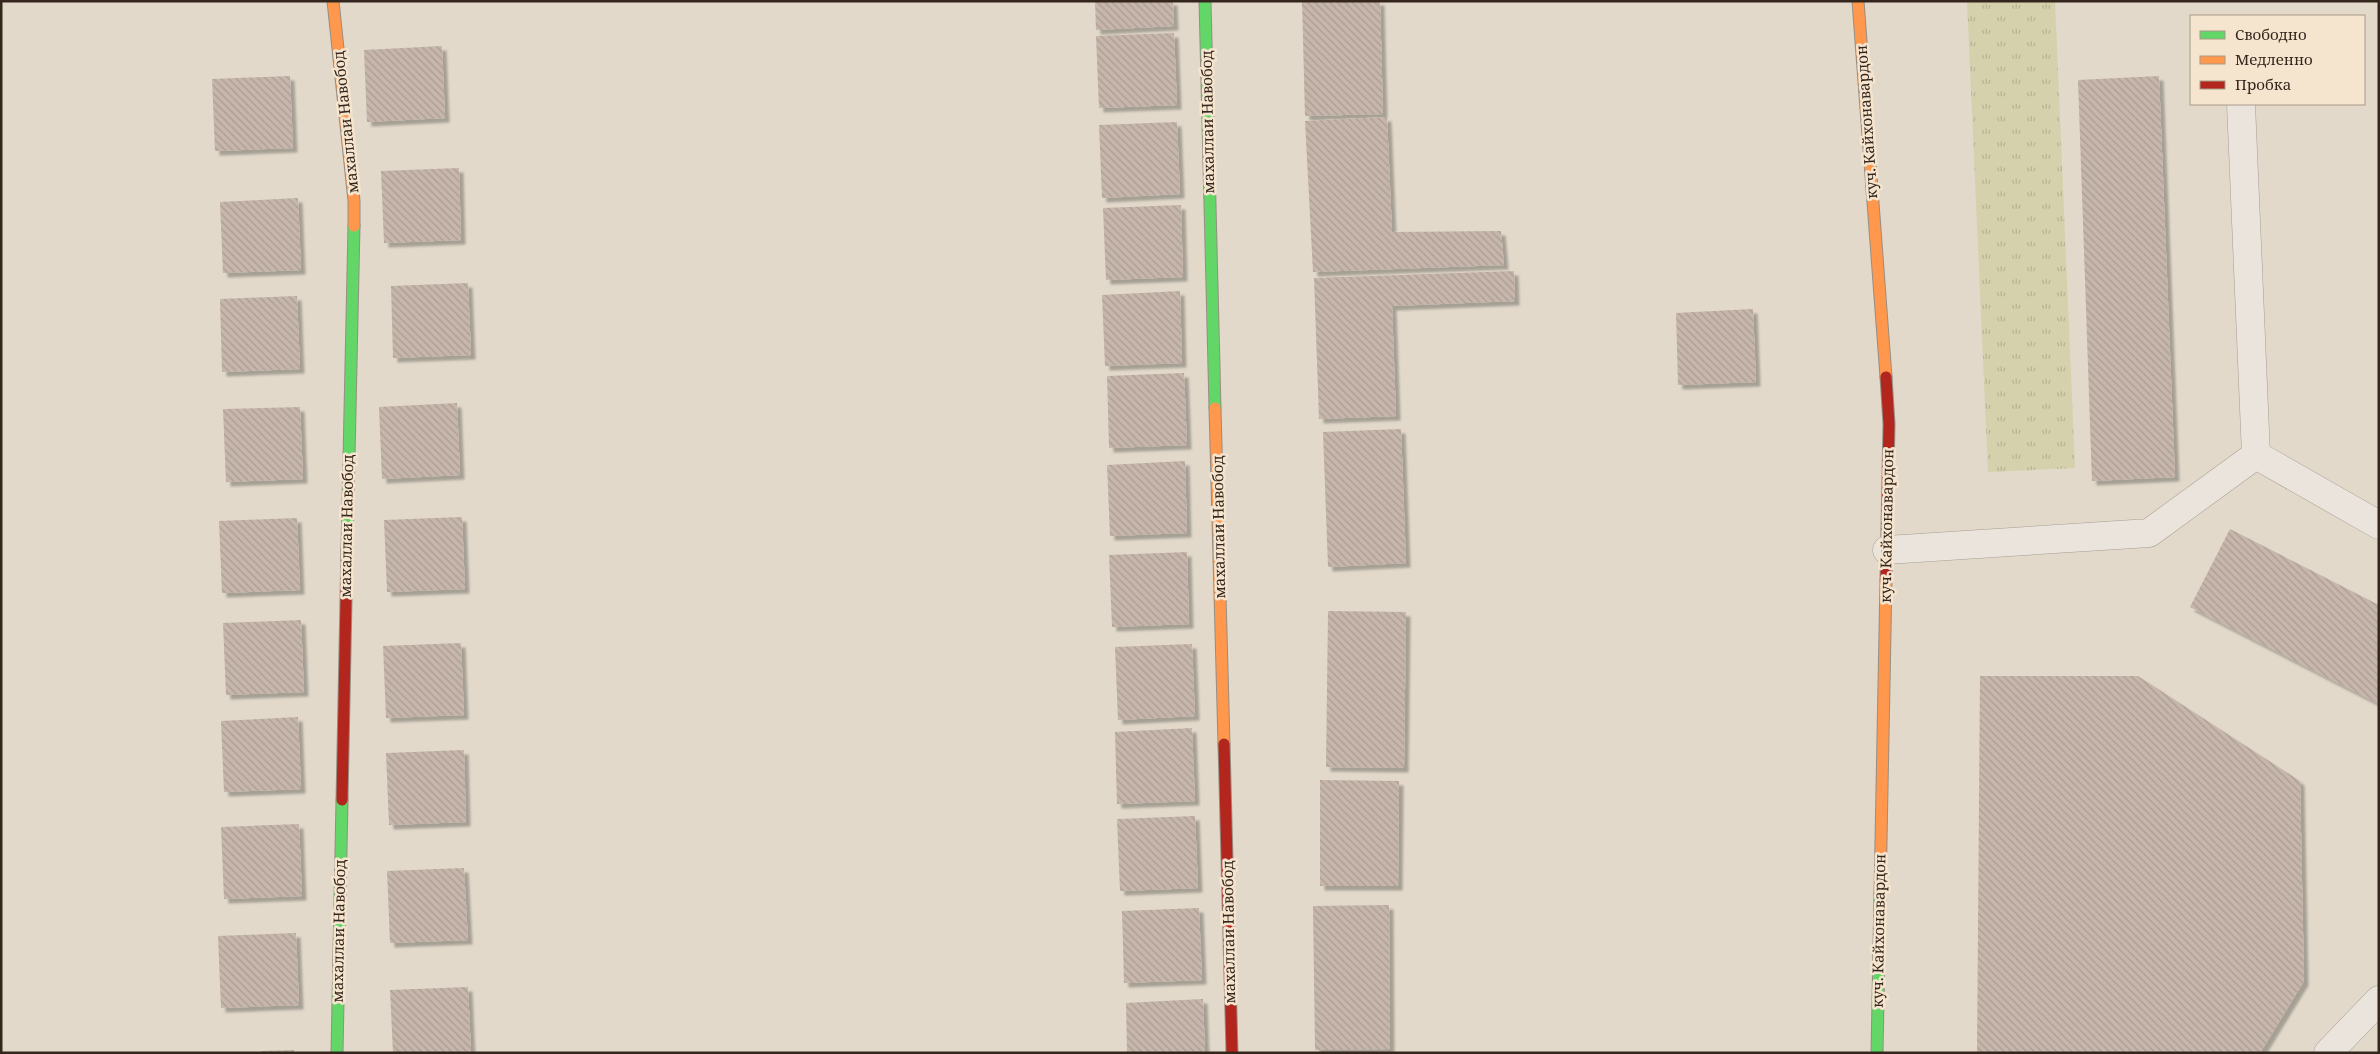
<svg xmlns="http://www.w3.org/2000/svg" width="2380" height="1054" viewBox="0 0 2380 1054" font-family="'Noto Serif',serif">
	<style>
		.grass { fill: url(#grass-tufts) }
		.building { fill: url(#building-back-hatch); filter: url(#shadow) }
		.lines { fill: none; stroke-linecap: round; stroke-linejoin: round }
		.street-casing { stroke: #a79e94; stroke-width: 29 }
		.fast-casing { stroke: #978e84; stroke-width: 13 }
		.slow-casing { stroke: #978e84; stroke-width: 13 }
		.jam-casing { stroke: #978e84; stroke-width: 13 }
		.street { stroke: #eae4dc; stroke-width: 28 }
		.fast { stroke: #63d668; stroke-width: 11 }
		.slow { stroke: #ff974d; stroke-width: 11 }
		.jam { stroke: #b3261e; stroke-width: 11 }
		.labels { text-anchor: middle; stroke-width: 5; stroke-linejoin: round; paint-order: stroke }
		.street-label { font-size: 15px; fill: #35261d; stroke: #f5e5cf }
	</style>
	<defs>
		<pattern id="grass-tufts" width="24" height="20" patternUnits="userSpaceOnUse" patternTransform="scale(1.25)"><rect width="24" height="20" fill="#d5d1ac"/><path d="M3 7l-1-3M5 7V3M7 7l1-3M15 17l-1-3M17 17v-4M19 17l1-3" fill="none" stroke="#b7b394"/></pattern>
		<pattern id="building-back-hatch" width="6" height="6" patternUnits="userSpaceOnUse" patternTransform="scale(1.25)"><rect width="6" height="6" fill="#c6b6ab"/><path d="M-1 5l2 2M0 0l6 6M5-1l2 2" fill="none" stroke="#ab9c93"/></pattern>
		<filter id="shadow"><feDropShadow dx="4.5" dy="4.5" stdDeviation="1" flood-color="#0004"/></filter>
	</defs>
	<rect width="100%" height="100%" fill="#e2d9ca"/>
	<path class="grass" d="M1967 1H2055L2075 468 1988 472Z"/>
	<path class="building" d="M1095 1H1173L1174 26 1096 30Z
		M1302 1H1380L1383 114 1305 116Z
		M1174 33 1177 105 1099 108 1096 36Z
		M442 46 445 118 367 122 364 50Z
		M290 76 293 148 215 151 212 79Z
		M2159 76 2175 477 2092 481 2078 80Z
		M1387 117 1392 232 1501 231 1504 265 1313 272 1305 121Z
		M1177 122 1180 194 1102 198 1099 125Z
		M459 168 461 240 384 243 381 171Z
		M298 198 301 270 223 273 220 202Z
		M1181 205 1183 277 1106 280 1103 208Z
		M1514 271 1515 301 1392 306 1396 416 1319 419 1314 278Z
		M468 283 471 355 393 358 391 286Z
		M1180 291 1182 363 1105 366 1102 295Z
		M297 296 300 369 222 372 220 299Z
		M1753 309 1756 382 1678 385 1676 313Z
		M1184 373 1187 445 1109 448 1107 376Z
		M457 403 460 475 382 479 379 407Z
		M300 407 303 479 226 482 223 409Z
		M1401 429 1406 563 1328 567 1323 432Z
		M1185 461 1187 533 1110 536 1107 465Z
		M462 517 465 589 387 592 384 520Z
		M297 518 300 590 222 593 219 521Z
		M2230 529 2379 605V704L2190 607Z
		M1187 552 1189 624 1112 627 1109 555Z
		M1328 611 1406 612 1404 768 1326 767Z
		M301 620 304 692 226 695 223 623Z
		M461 643 464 715 386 718 383 646Z
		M1192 644 1195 716 1118 720 1115 647Z
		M1980 676H2138L2300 781 2304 981 2260 1053H1977Z
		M298 717 301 789 224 792 221 721Z
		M1192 728 1195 801 1117 804 1115 732Z
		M464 750 466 822 389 825 386 753Z
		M1320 780 1399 781 1398 886H1320Z
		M1195 816 1198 888 1120 891 1117 819Z
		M299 824 302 896 224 899 221 827Z
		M464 868 468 940 390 943 387 871Z
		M1389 905 1390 1049 1315 1050 1313 906Z
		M1199 908 1202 980 1124 983 1122 911Z
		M296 933 299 1005 221 1008 218 936Z
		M468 987 471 1053H393L390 990Z
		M1203 999 1205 1053H1127L1126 1003Z
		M294 1050V1053H262V1051Z"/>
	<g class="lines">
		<g class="street-casing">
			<path id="street" d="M2241 104 2256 455 2379 525
				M1887 550 2149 533 2256 455
				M2328 1053 2379 1000"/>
		</g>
		<g class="fast-casing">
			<path id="fast" d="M1205 1 1215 408
				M347 550 354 226
				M337 1053 342 800
				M1877 1053 1880 894"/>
		</g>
		<g class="slow-casing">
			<path id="slow" d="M333 1 354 201V226
				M1858 1 1886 377
				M1215 408 1224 744
				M1880 894 1886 580"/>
		</g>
		<g class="jam-casing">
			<path id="jam" d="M1886 377 1889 424 1886 580
				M1224 744 1232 1053
				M342 800 347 550"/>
		</g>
		<use href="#street" class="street"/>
		<use href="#fast" class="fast"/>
		<use href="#slow" class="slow"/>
		<use href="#jam" class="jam"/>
	</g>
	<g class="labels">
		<g class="street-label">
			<text transform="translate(346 122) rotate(-96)" y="5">махаллаи Навобод</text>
			<text transform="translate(1208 122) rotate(-91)" y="5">махаллаи Навобод</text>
			<text transform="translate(1867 122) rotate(-94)" y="5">куч. Кайхонавардон</text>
			<text transform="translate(347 526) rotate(-89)" y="5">махаллаи Навобод</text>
			<text transform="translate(1887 526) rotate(-89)" y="5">куч. Кайхонавардон</text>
			<text transform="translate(1219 527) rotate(-91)" y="5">махаллаи Навобод</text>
			<text transform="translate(339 931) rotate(-89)" y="5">махаллаи Навобод</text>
			<text transform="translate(1879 931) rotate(-89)" y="5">куч. Кайхонавардон</text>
			<text transform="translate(1229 932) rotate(-91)" y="5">махаллаи Навобод</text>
		</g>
	</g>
	<rect width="2380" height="1054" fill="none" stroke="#35261d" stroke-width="5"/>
	<rect x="2190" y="15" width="175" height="90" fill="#f5e5cf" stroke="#a89988"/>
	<rect x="2200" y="31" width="25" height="8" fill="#63d668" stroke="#a89988"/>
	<text x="2235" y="40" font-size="15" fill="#35261d">Свободно</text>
	<rect x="2200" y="56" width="25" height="8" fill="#ff974d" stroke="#a89988"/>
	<text x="2235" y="65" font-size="15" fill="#35261d">Медленно</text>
	<rect x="2200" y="81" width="25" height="8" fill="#b3261e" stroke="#a89988"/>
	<text x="2235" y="90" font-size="15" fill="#35261d">Пробка</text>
</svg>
